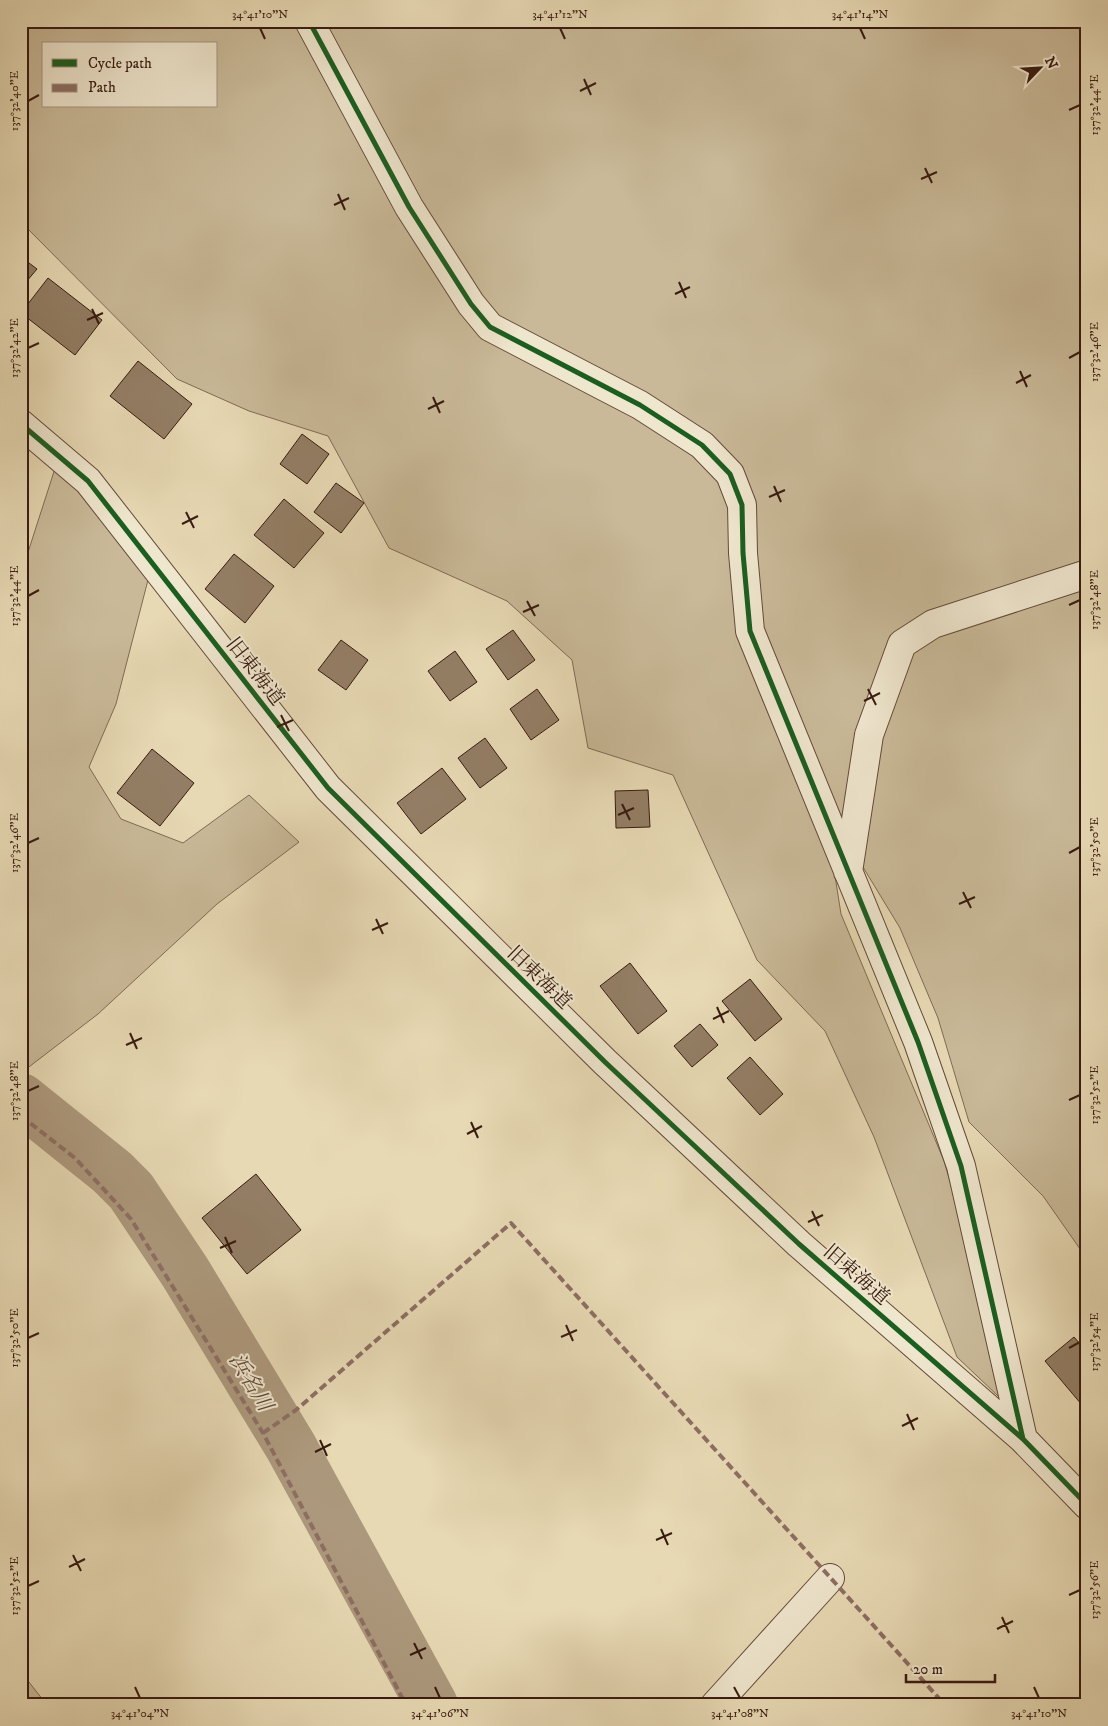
<svg xmlns="http://www.w3.org/2000/svg" width="1108" height="1726" viewBox="0 0 1108 1726" font-family="'IM FELL DW Pica','Noto Serif JP',serif">
	<style>
		.green { fill: #c9b998; stroke: #806a54; fill-rule: evenodd }
		.lines { fill: none; stroke-linecap: round; stroke-linejoin: round }
		.river { stroke: #ac987c; stroke-width: 52 }
		.building { fill: #937e65; stroke: #381b10 }
		.minor-casing { stroke: #644a39; stroke-width: 30 }
		.minor { stroke: #efe6ce; stroke-width: 28 }
		.quiet { stroke: #8d6e63; stroke-width: 4; stroke-dasharray: 8 4; stroke-linecap: butt }
		.cycleway-casing { stroke: #efe6ce; stroke-width: 8 }
		.cycleway { stroke: #1b5e20; stroke-width: 5 }
		.ticks { fill: none; stroke: #381b10; stroke-width: 2 }
		.labels { text-anchor: middle; stroke-width: 4; stroke-linejoin: round; paint-order: stroke }
		.street-label { font-size: 20px; fill: #381b10; stroke: #efe6ce }
		.water-label { font-size: 21px; font-style: italic; fill: #614736; stroke: #efe6ce }
		.neatline { fill: none; stroke: #381b10; stroke-width: 2 }
		.ticks-label { font-size: 12px; text-anchor: middle; fill: #381b10 }
	</style>
	<rect width="100%" height="100%" fill="#e7d9b4"/>
	<filter id="stains"><feTurbulence type="fractalNoise" baseFrequency=".004" numOctaves="4"/><feColorMatrix values="0 0 0 0 .2 0 0 0 0 .09 0 0 0 0 .02 0 0 0 .5 -.17"/></filter>
	<radialGradient id="worn" r=".72"><stop offset=".6" stop-color="#630" stop-opacity="0"/><stop offset="1" stop-color="#630" stop-opacity=".3"/></radialGradient>
	<path class="green" d="M21 21H1087V1259L1043 1196 969 1122 938 1018 900 928 818 793 739 623 835 876 841 914 944 1161 1018 1415 957 1357 874 1137 825 1031 757 960 673 775 588 748 572 660 507 601 389 548 328 436 249 411 177 379 21 222ZM44 44H216V106H44Z
		M59 456 148 580 116 704 89 767 121 819 183 843 249 795 299 842 217 904 98 1014 21 1073V574Z
		M21 1672 47 1705H21Z"/>
	<g class="lines">
		<path class="river" d="M21 1099 112 1172 131 1191 185 1272 291 1447 432 1705"/>
	</g>
	<path class="building" d="M21 257 37 269 21 288Z
		M48 278 102 320 75 355 21 313Z
		M138 361 192 404 164 439 110 396Z
		M302 434 329 454 307 484 280 464Z
		M336 483 364 503 341 533 314 512Z
		M284 499 324 533 294 568 254 535Z
		M234 554 274 586 245 623 205 589Z
		M513 630 535 660 508 680 486 649Z
		M341 640 368 660 346 690 318 670Z
		M455 651 477 682 450 701 428 671Z
		M537 689 559 720 531 740 510 709Z
		M485 738 507 768 480 788 458 758Z
		M152 749 194 783 160 826 117 793Z
		M442 768 466 799 421 834 397 803Z
		M648 790 650 827 616 828 615 791Z
		M630 963 667 1011 638 1034 600 986Z
		M750 979 782 1019 755 1041 722 1001Z
		M700 1024 718 1045 692 1067 674 1046Z
		M750 1057 783 1094 760 1115 727 1078Z
		M256 1174 301 1230 247 1274 202 1218Z
		M1074 1337 1087 1352V1411L1045 1361Z"/>
	<g class="lines">
		<g class="minor-casing">
			<path id="minor" d="M309 21 409 207 471 304 490 327 640 405 702 445 730 474 742 505 743 553 750 631 918 1042 961 1166 1023 1439
				M21 424 88 481 328 788 605 1062 799 1244 1023 1439 1087 1505
				M848 872 869 735 902 644 933 624 1087 574
				M715 1705 830 1578"/>
		</g>
		<use href="#minor" class="minor"/>
		<path class="quiet" d="M21 1116 75 1158 131 1219 263 1433 406 1705
			M263 1433 296 1410 511 1223 945 1705"/>
		<g class="cycleway-casing">
			<path id="cycleway" d="M309 21 409 207 471 304 490 327 640 405 702 445 730 474 742 505 743 553 750 631 918 1042 961 1166 1023 1439
				M21 424 88 481 328 788 605 1062 799 1244 1023 1439 1087 1505"/>
		</g>
		<use href="#cycleway" class="cycleway"/>
	</g>
	<path class="ticks" d="M260 28 265 39M560 28 565 39M860 28 865 39M584 79 591 95M580 91 596 83M28 101 39 95M1069 110 1080 105M925 168 932 183M921 179 937 172M338 194 345 210M334 205 349 198M679 282 686 298M675 294 690 287M92 309 99 324M87 320 103 313M28 348 39 343M1069 358 1080 352M1020 371 1027 387M1016 383 1031 375M433 397 440 413M428 409 444 401M774 486 781 502M769 497 785 490M186 512 194 528M182 524 198 516M28 596 39 590M527 601 535 616M1069 605 1080 600M523 612 539 605M868 689 876 705M864 701 880 693M281 715 289 731M277 727 293 720M622 804 630 820M618 815 634 808M28 843 39 838M1069 853 1080 847M963 892 971 908M959 904 975 897M376 919 383 934M372 930 388 923M717 1007 724 1023M713 1019 729 1011M130 1033 137 1049M126 1045 142 1038M28 1091 39 1086M1069 1100 1080 1095M471 1122 478 1138M467 1134 482 1126M812 1211 819 1226M808 1222 823 1215M225 1237 232 1253M220 1248 236 1241M566 1325 573 1341M561 1337 577 1330M28 1338 39 1333M1069 1348 1080 1342M907 1414 914 1430M902 1426 918 1418M320 1440 327 1456M315 1452 331 1444M661 1529 668 1545M656 1540 672 1533M73 1555 81 1571M69 1567 85 1559M28 1586 39 1581M1069 1595 1080 1590M1002 1617 1009 1633M997 1629 1013 1621M414 1643 422 1659M410 1655 426 1648M135 1687 140 1698M435 1687 440 1698M734 1687 740 1698M1034 1687 1039 1698"/>
	<g class="labels">
		<g class="street-label">
			<text transform="translate(256 671) rotate(52)" y="7">旧東海道</text>
			<text transform="translate(540 977) rotate(44)" y="7">旧東海道</text>
			<text transform="translate(857 1274) rotate(41)" y="7">旧東海道</text>
		</g>
		<g class="water-label">
			<text transform="translate(251 1382) rotate(59)" y="7">浜名川</text>
		</g>
	</g>
	<rect width="1108" height="1726" fill="none" stroke="#e7d9b4" stroke-width="55"/>
	<rect x="42" y="42" width="175" height="65" fill="#efe6ce" stroke="#a69582"/>
	<rect x="52" y="59" width="25" height="8" fill="#1b5e20" stroke="#a69582"/>
	<text x="88" y="68" font-size="15" fill="#381b10">Cycle path</text>
	<rect x="52" y="84" width="25" height="8" fill="#8d6e63" stroke="#a69582"/>
	<text x="88" y="92" font-size="15" fill="#381b10">Path</text>
	<g transform="translate(1040 68) rotate(65)" stroke="#efe6ce" stroke-width="4" paint-order="stroke">
	<path d="M0-4L9 19L0 12L-9 19Z" fill="#381b10"/>
	<text y="-8" font-size="14" font-weight="bold" text-anchor="middle" fill="#381b10">N</text>
	</g>
	<path d="M906 1674v8h89v-8" fill="none" stroke="#381b10" stroke-width="2.5"/>
	<text x="913" y="1674" font-size="15" fill="#381b10" stroke="#efe6ce" stroke-width="4" paint-order="stroke">20 m</text>
	<rect x="28" y="28" width="1052" height="1670" class="neatline"/>
	<g class="ticks-label">
		<text x="260" y="18">34°41'10"N</text>
		<text x="560" y="18">34°41'12"N</text>
		<text x="860" y="18">34°41'14"N</text>
		<text transform="translate(14 101) rotate(-90)" y="4">137°32'40"E</text>
		<text transform="translate(1094 105) rotate(-90)" y="4">137°32'44"E</text>
		<text transform="translate(14 348) rotate(-90)" y="4">137°32'42"E</text>
		<text transform="translate(1094 352) rotate(-90)" y="4">137°32'46"E</text>
		<text transform="translate(14 596) rotate(-90)" y="4">137°32'44"E</text>
		<text transform="translate(1094 600) rotate(-90)" y="4">137°32'48"E</text>
		<text transform="translate(14 843) rotate(-90)" y="4">137°32'46"E</text>
		<text transform="translate(1094 847) rotate(-90)" y="4">137°32'50"E</text>
		<text transform="translate(14 1091) rotate(-90)" y="4">137°32'48"E</text>
		<text transform="translate(1094 1095) rotate(-90)" y="4">137°32'52"E</text>
		<text transform="translate(14 1338) rotate(-90)" y="4">137°32'50"E</text>
		<text transform="translate(1094 1342) rotate(-90)" y="4">137°32'54"E</text>
		<text transform="translate(14 1586) rotate(-90)" y="4">137°32'52"E</text>
		<text transform="translate(1094 1590) rotate(-90)" y="4">137°32'56"E</text>
		<text x="140" y="1717">34°41'04"N</text>
		<text x="440" y="1717">34°41'06"N</text>
		<text x="740" y="1717">34°41'08"N</text>
		<text x="1039" y="1717">34°41'10"N</text>
	</g>
	<rect width="100%" height="100%" filter="url(#stains)"/>
	<rect width="100%" height="100%" fill="url(#worn)"/>
</svg>
